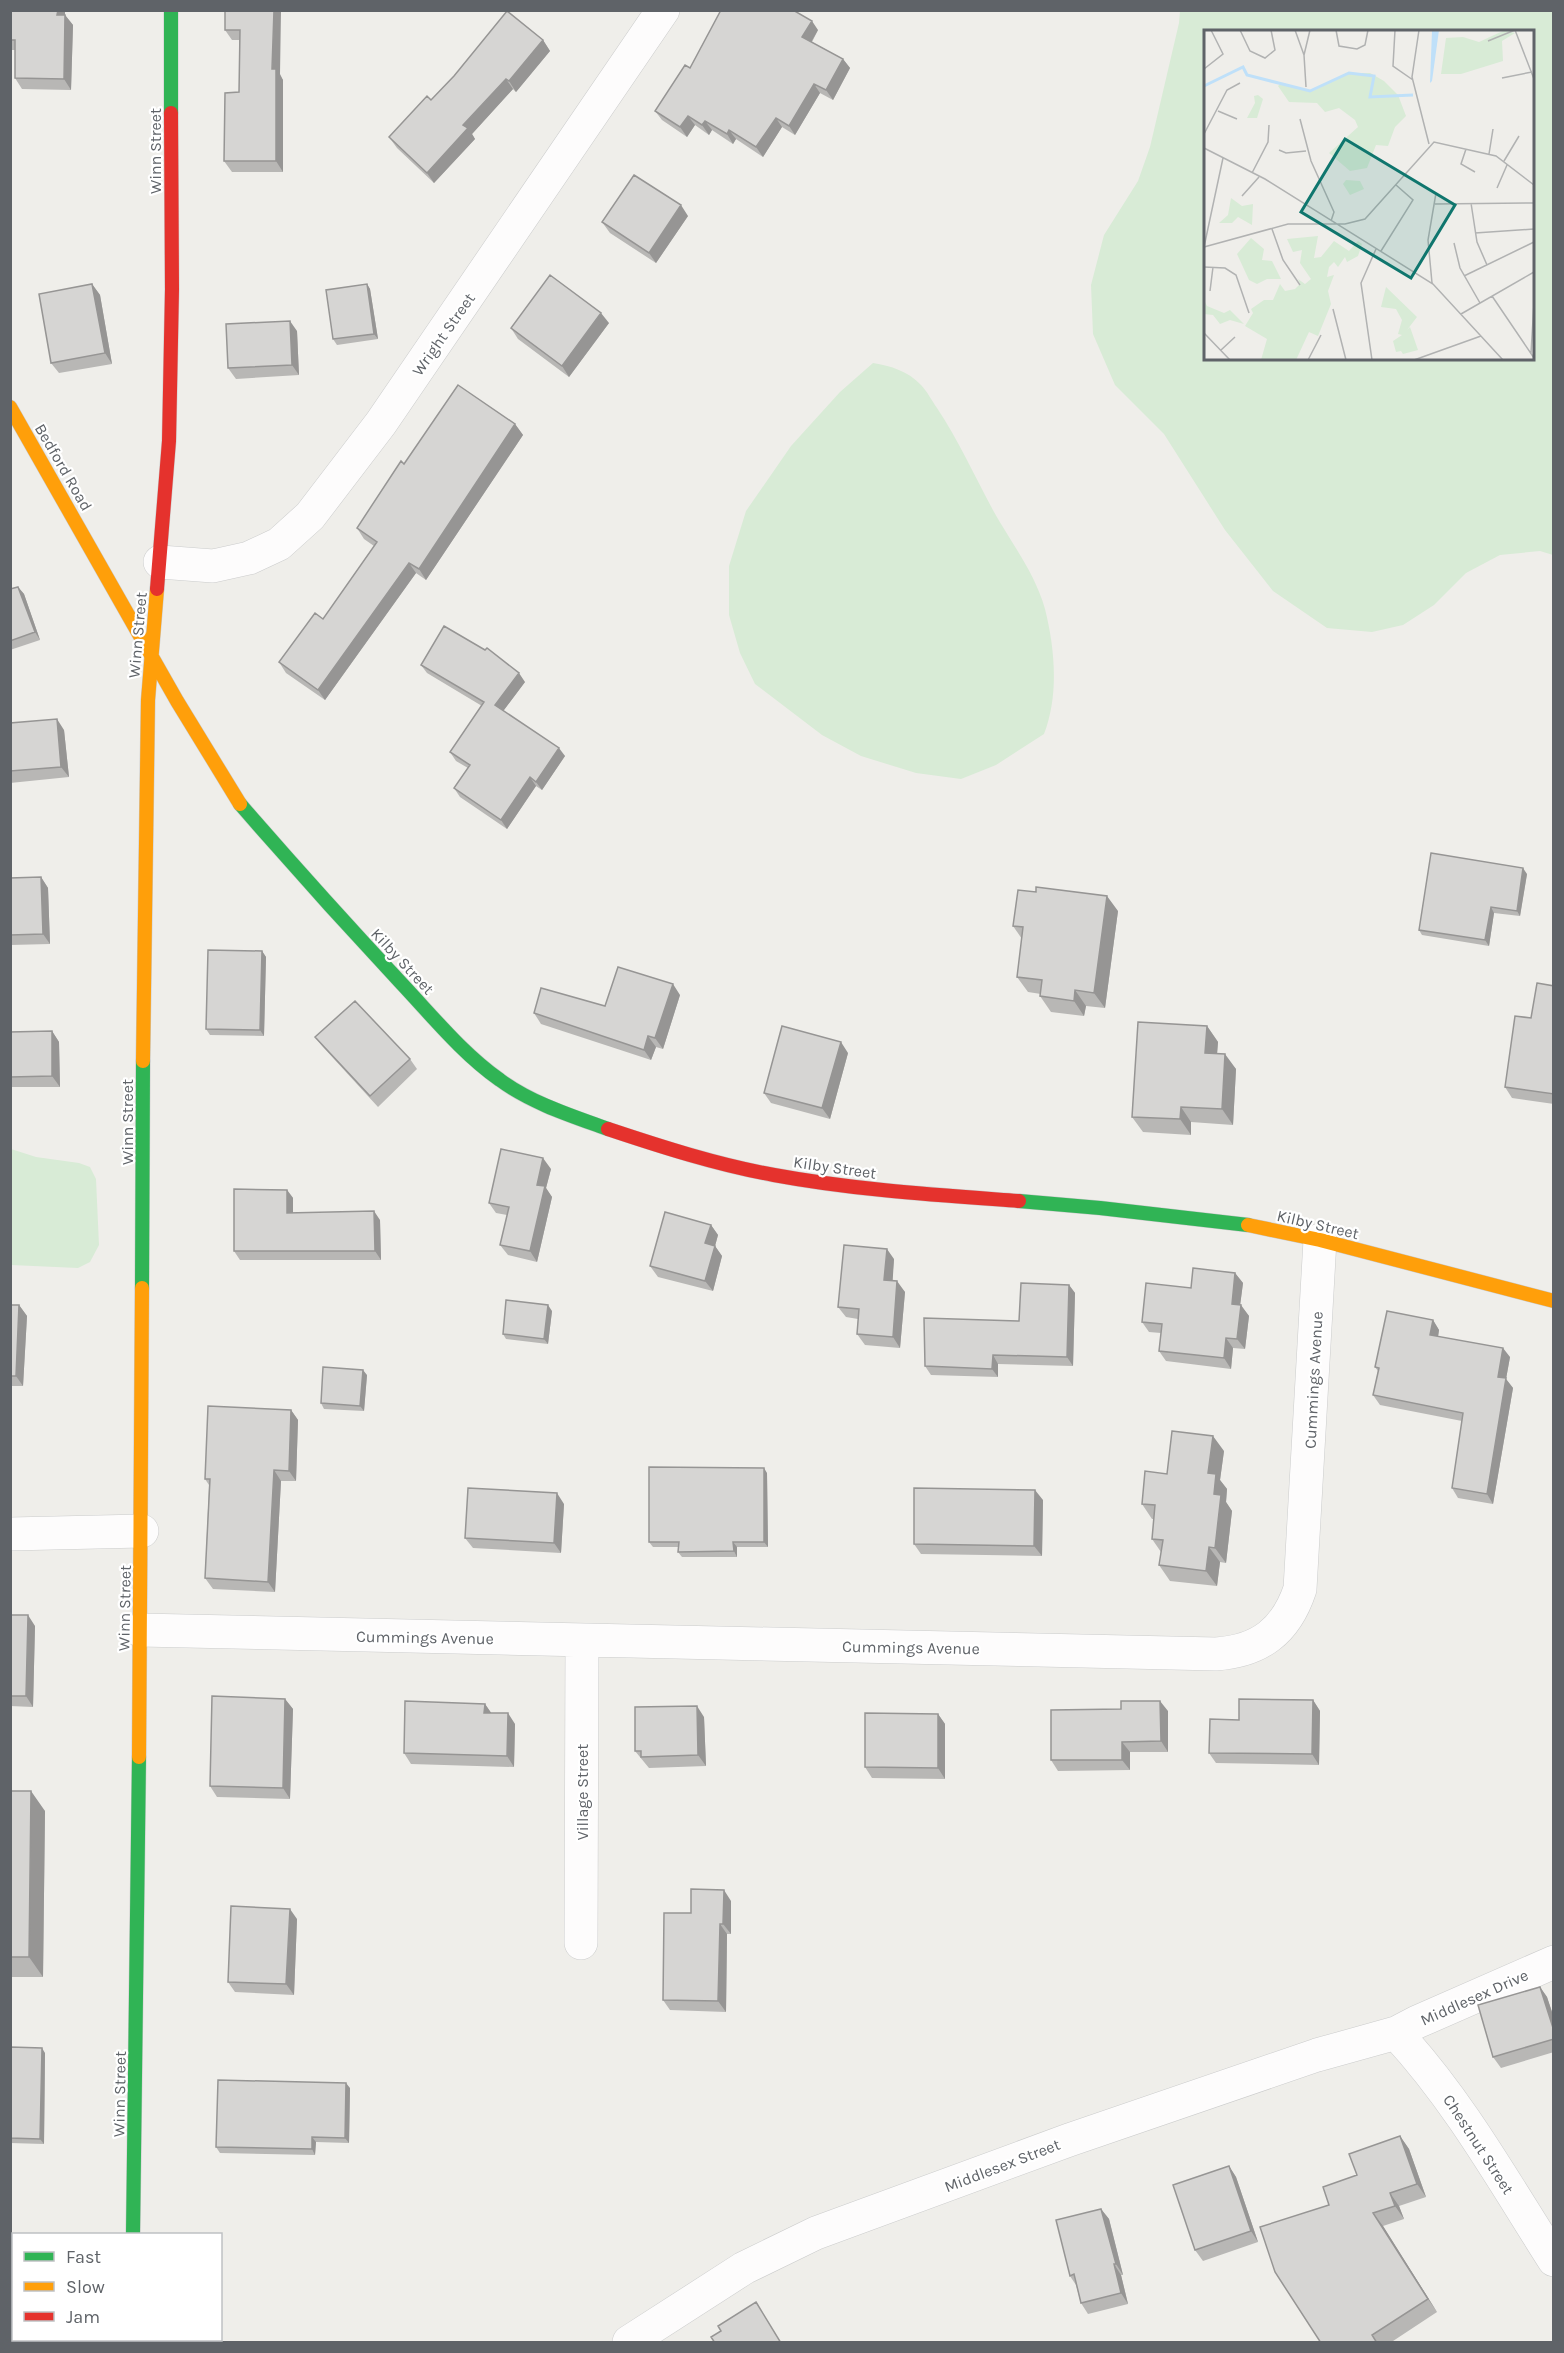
<svg xmlns="http://www.w3.org/2000/svg" width="1564" height="2353" viewBox="0 0 1564 2353" font-family="Karla,sans-serif">
	<style>
		.green { fill: #d8ebd6; fill-rule: evenodd }
		.lines { fill: none; stroke-linecap: round; stroke-linejoin: round }
		.street-casing { stroke: #cbcccc; stroke-width: 34 }
		.fast-casing { stroke: #cacacb; stroke-width: 15 }
		.slow-casing { stroke: #cacacb; stroke-width: 15 }
		.jam-casing { stroke: #cacacb; stroke-width: 15 }
		.street { stroke: #fdfcfc; stroke-width: 33 }
		.fast { stroke: #30b455; stroke-width: 14 }
		.slow { stroke: #ff9f0a; stroke-width: 14 }
		.jam { stroke: #e5322d; stroke-width: 14 }
		.wall { fill: #b8b7b5 }
		.shaded-wall { fill: #969594 }
		.building { fill: #d6d5d3; stroke: #969594; stroke-width: 1.5 }
		.labels { text-anchor: middle; stroke-width: 4.5; stroke-linejoin: round; paint-order: stroke }
		.street-label { font-size: 16px; fill: #5f6368; stroke: #fff }
		.inset-river { fill: none; stroke: #bfe0f9; stroke-width: 3 }
		.inset-road { fill: none; stroke: #b1b2b2; stroke-width: 1.5 }
		.view { fill: #0f766e; fill-opacity: 0.15; stroke: #0f766e; stroke-width: 3 }
		.inset-edge { fill: none; stroke: #5f6368; stroke-width: 3 }
	</style>
	<rect width="100%" height="100%" fill="#efeeea"/>
	<path class="green" d="M1546 10 1554 12 1553 555 1540 551 1500 555 1466 573 1434 605 1403 625 1372 632 1327 628 1273 591 1225 530 1164 434 1115 385 1093 334 1091 285 1104 235 1138 181 1150 147 1179 23 1180 11ZM1206 32H1532V358H1206Z
		M873 363C891 366 908 371 921 385 927 391 932 401 937 408 959 441 975 477 994 512 1012 544 1035 573 1045 609 1055 649 1059 695 1044 734L996 765 961 779 916 773 861 756 822 735 755 684 740 653 729 615V566L746 511 791 446 840 392Z
		M11 1149 36 1157 79 1163 90 1167 96 1179 99 1245 90 1262 78 1268 11 1265Z"/>
	<g class="lines">
		<g class="street-casing">
			<path id="street" d="M160 562 213 566 249 558 279 544 310 516 381 423 663 10
				M10 1534 142 1531
				M140 1630 1216 1654C1260 1651 1286 1631 1300 1589L1320 1240
				M581 1943 582 1640
				M1396 2033C1459 2101 1504 2182 1554 2260
				M629 2342 744 2268 816 2233 1069 2140 1317 2055 1396 2033 1417 2022 1554 1962"/>
		</g>
		<g class="fast-casing">
			<path id="fast" d="M171 10V113
				M240 804C293 865 347 925 402 984 433 1017 463 1054 500 1080 531 1103 572 1116 608 1129
				M1019 1201 1100 1208 1248 1225
				M142 1288 143 1061
				M133 2234 139 1757
				M131 2340V2342"/>
		</g>
		<g class="slow-casing">
			<path id="slow" d="M10 407 177 701 240 804
				M143 1061 148 700 157 589
				M1248 1225 1320 1240 1554 1301
				M139 1757 142 1288"/>
		</g>
		<g class="jam-casing">
			<path id="jam" d="M157 589 169 441 172 289 171 113
				M608 1129C662 1147 718 1165 774 1175 855 1190 937 1195 1019 1201"/>
		</g>
		<use href="#street" class="street"/>
		<use href="#fast" class="fast"/>
		<use href="#slow" class="slow"/>
		<use href="#jam" class="jam"/>
	</g>
	<path class="wall" d="M10 10H65V15L73 25 71 90 22 89 15 78V50H10Z
		M225 10 283 80V172H232L224 161 239 92V40H232L225 30Z
		M818 30 812 42 843 59 850 68 833 100 820 93 795 135 782 127 763 157 736 139 733 144 712 130 709 135 695 125 687 137 662 120 655 111 690 68Z
		M543 40 550 51 516 92 513 89 472 134 475 139 434 183 397 148 389 137 431 100Z
		M688 216 656 263 610 233 602 222Z
		M92 284 100 295 112 364 59 373 51 363Z
		M367 284 370 289 378 339 337 345 333 339Z
		M609 323 569 377 518 339 511 328Z
		M297 331 299 375 236 379 228 368Z
		M515 424 523 435 426 580 416 573 325 700 286 673 279 662 323 619 374 546 364 539 357 528 404 464Z
		M18 587 24 594 40 640 10 650V588L11 589Z
		M421 665 525 682 503 711 565 756 542 790 536 786 507 829 460 797 454 788 468 768 456 761 450 752 482 706 427 673Z
		M10 723 64 730 69 777 10 783Z
		M1527 874 1520 916 1494 913 1489 946 1422 935 1419 930Z
		M41 877 48 888 50 944 10 945V878Z
		M1118 911 1105 1008 1086 1006 1084 1016 1051 1012 1040 996 1041 994 1028 992 1017 977 1022 939 1013 926Z
		M262 951 266 957 264 1036 210 1035 206 1029Z
		M1554 986V1104L1512 1098 1505 1087 1531 1018Z
		M680 995 663 1049 656 1047 651 1060 541 1024 534 1013 605 1006Z
		M1207 1026 1218 1042 1217 1053 1236 1069 1233 1125 1191 1122V1135L1143 1132 1132 1117Z
		M52 1031 59 1042 60 1087H10V1032Z
		M315 1037 410 1059 417 1069 378 1107 323 1047Z
		M848 1053 830 1119 771 1103 764 1093Z
		M551 1169 546 1188 552 1197 537 1262 508 1255 500 1245 507 1215 496 1213 489 1203Z
		M287 1190 293 1198V1213L380 1220 381 1260H240L234 1251Z
		M711 1225 718 1235 715 1246 722 1256 713 1291 658 1277 650 1266Z
		M894 1259 892 1281 905 1292 900 1348 865 1345 857 1334 858 1319 846 1317 838 1307Z
		M1235 1273 1243 1283 1240 1305 1249 1316 1245 1349 1233 1348 1231 1369 1166 1361 1159 1351 1161 1333 1149 1332 1142 1322 1191 1288Z
		M1069 1285 1075 1293 1073 1366 998 1364V1377L931 1375 925 1366 1019 1321Z
		M10 1305H19L27 1316 23 1386H10Z
		M552 1311 548 1344 506 1339 503 1334Z
		M1433 1320 1439 1330 1438 1336 1510 1357 1506 1379 1513 1388 1493 1504 1458 1498 1452 1488 1462 1421 1380 1405 1373 1395 1378 1371 1375 1367Z
		M367 1375 364 1411 324 1409 321 1403Z
		M291 1410 298 1420 296 1481H281L275 1592 213 1589 205 1578 209 1485 205 1479Z
		M1224 1451 1220 1480 1227 1489 1226 1502 1232 1511 1226 1563 1220 1562 1217 1586 1170 1581 1159 1565 1161 1552 1152 1539 1154 1519H1152L1142 1504 1167 1474Z
		M767 1473 768 1547H737V1557H682L678 1552V1547H653L649 1542Z
		M1043 1500 1042 1556 921 1554 914 1544Z
		M564 1504 561 1553 473 1548 465 1538Z
		M10 1615 35 1626 33 1707 10 1706Z
		M285 1699 293 1709 290 1799 217 1797 210 1786Z
		M1313 1700 1320 1711 1319 1765 1216 1763 1209 1753 1239 1720Z
		M485 1704 491 1713 515 1724 514 1767 411 1764 404 1753Z
		M1168 1711V1752H1130V1770L1058 1771 1051 1760Z
		M938 1714 945 1724V1779L872 1778 865 1767Z
		M704 1717 706 1766 649 1768 635 1751Z
		M10 1791 45 1811 43 1977H10Z
		M731 1901V1934H727L726 2012 670 2010 663 2000 691 1913Z
		M297 1919 294 1995 235 1992 228 1982Z
		M1540 1987 1547 1997 1554 2018V2052L1501 2068 1493 2057Z
		M10 2047 45 2053 44 2144 10 2143Z
		M350 2088 349 2143 316 2142 315 2155 220 2153 216 2147Z
		M1400 2136 1409 2149 1426 2197 1399 2206 1404 2219 1383 2226 1437 2312 1390 2343H1321L1329 2205 1357 2175Z
		M1229 2166 1236 2177 1258 2242 1203 2261 1195 2250Z
		M1101 2209 1109 2219 1123 2275H1121L1128 2304 1088 2314 1081 2303 1076 2285 1070 2276Z
		M10 2245H14V2340H35V2342L10 2341Z"/>
	<path class="shaded-wall" d="M58 10H65V26L57 15Z
		M274 10H281L280 74 283 80V172L276 161 272 69Z
		M65 15 73 25 71 90 64 79Z
		M812 21 818 30 809 46 802 37Z
		M543 40 550 51 516 92 509 81Z
		M843 59 850 68 833 100 826 90Z
		M506 79 513 89 472 134 475 139 434 183 427 173 463 125Z
		M814 84 820 93 795 135 789 126Z
		M688 116 695 125 687 137 680 127Z
		M776 118 782 127 763 157 756 147Z
		M705 121 712 130 709 135 702 125Z
		M729 130 736 139 733 144 727 134Z
		M681 205 688 216 656 263 649 253Z
		M92 284 100 295 112 364 105 353Z
		M367 284 370 289 378 339 374 334Z
		M601 313 609 323 569 377 562 366Z
		M290 321 297 331 299 375 292 365Z
		M515 424 523 435 426 580 419 569Z
		M409 563 416 573 325 700 318 690Z
		M18 587 24 594 40 640 35 632Z
		M519 673 525 682 501 714 495 705Z
		M57 719 64 730 69 777 61 767Z
		M559 748 565 756 542 790 536 782Z
		M530 777 536 786 507 829 501 820Z
		M1523 868 1527 874 1520 916 1517 911Z
		M41 877 48 888 50 944 43 934Z
		M1107 896 1118 911 1105 1008 1094 993Z
		M1491 907 1494 913 1489 946 1485 940Z
		M262 951 266 957 264 1036 260 1030Z
		M673 984 680 995 663 1049 655 1038Z
		M1075 990 1086 1006 1084 1016 1074 1001Z
		M1207 1026 1218 1042 1216 1068 1205 1053Z
		M52 1031 59 1042 60 1087 52 1076Z
		M648 1036 656 1047 651 1060 644 1050Z
		M841 1042 848 1053 830 1119 822 1108Z
		M1225 1054 1236 1069 1233 1125 1222 1109Z
		M1181 1107 1191 1122V1135L1180 1119Z
		M543 1158 551 1169 546 1188 552 1197 537 1262 530 1251 537 1185Z
		M287 1190 293 1198V1221L287 1213Z
		M374 1211 380 1220 381 1260 375 1251Z
		M711 1225 718 1235 715 1246 722 1256 713 1291 705 1281V1243Z
		M887 1249 894 1259 892 1291 884 1280Z
		M1235 1273 1243 1283 1239 1314 1232 1304Z
		M897 1281 905 1292 900 1348 893 1337Z
		M1069 1285 1075 1293 1073 1366 1067 1357Z
		M19 1305 27 1316 23 1386 16 1376Z
		M548 1305 552 1311 548 1344 544 1339Z
		M1241 1305 1249 1316 1245 1349 1237 1339Z
		M1433 1320 1439 1330 1437 1344 1430 1335Z
		M1226 1338 1233 1348 1231 1369 1224 1358Z
		M1503 1348 1510 1357 1506 1379 1513 1388 1493 1504 1487 1494 1498 1377Z
		M993 1355 998 1364V1377L992 1369Z
		M363 1370 367 1375 364 1411 360 1406Z
		M291 1410 298 1420 296 1481 289 1471Z
		M1213 1436 1224 1451 1220 1480 1227 1489 1226 1502 1232 1511 1226 1563 1215 1548 1214 1494 1208 1473Z
		M764 1468 767 1473 768 1547 764 1542Z
		M274 1470 281 1481 275 1592 268 1582Z
		M1035 1490 1043 1500 1042 1556 1034 1546Z
		M557 1493 564 1504 561 1553 554 1543Z
		M733 1542 737 1547V1557L734 1551Z
		M1209 1547 1220 1562 1217 1586 1206 1571Z
		M28 1615 35 1626 33 1707 26 1696Z
		M285 1699 293 1709 290 1799 283 1788Z
		M1313 1700 1320 1711 1319 1765 1312 1754Z
		M1160 1701 1168 1711V1752L1161 1741Z
		M485 1704 492 1714 484 1713Z
		M697 1706 704 1717 706 1766 698 1755Z
		M508 1713 515 1724 514 1767 507 1756Z
		M938 1714 945 1724V1779L938 1768Z
		M1122 1742 1130 1752V1770L1122 1760Z
		M31 1791 45 1811 43 1977 29 1957Z
		M724 1890 731 1901V1934L723 1924Z
		M290 1909 297 1919 294 1995 286 1984Z
		M720 1924 727 1934 726 2012 718 2001Z
		M1540 1987 1547 1997 1554 2018V2031Z
		M42 2048 45 2053 44 2144 40 2139Z
		M346 2083 350 2088 349 2143 345 2138Z
		M1400 2136 1409 2149 1426 2197 1417 2184Z
		M312 2137 316 2142 315 2155 312 2149Z
		M1229 2166 1236 2177 1258 2242 1251 2231Z
		M1390 2193 1399 2206 1404 2219 1395 2206Z
		M1101 2209 1109 2219 1123 2275 1116 2264Z
		M1373 2213 1383 2226 1437 2312 1428 2299Z
		M1114 2264 1121 2275 1128 2304 1121 2293Z"/>
	<path class="building" d="M10 10H58L57 15H65L64 79 15 78V40H10Z
		M225 10H274L272 69H276V161H224L225 93 239 92 240 30H225Z
		M721 10H793L812 21 802 37 843 59 826 90 814 84 789 126 776 118 756 147 729 130 727 134 705 121 702 125 688 116 680 127 655 111 685 65 690 68Z
		M507 11 543 40 509 81 506 79 463 125 468 128 427 173 389 137 427 96 431 100 454 76Z
		M634 175 681 205 649 253 602 222Z
		M550 275 601 313 562 366 511 328Z
		M92 284 105 353 51 363 39 294Z
		M367 284 374 334 333 339 326 290Z
		M290 321 292 365 228 368 226 324Z
		M458 385 515 424 419 569 409 563 318 690 279 662 315 613 323 619 377 542 357 528 401 461 404 464Z
		M18 587 35 632 10 641V589Z
		M444 626 485 650 487 648 519 673 495 705 559 748 536 782 530 777 501 820 454 788 470 765 450 752 484 702 421 665Z
		M57 719 61 767 10 771V723Z
		M1431 853 1523 868 1517 911 1491 907 1485 940 1419 930Z
		M41 877 43 934 10 935V878Z
		M1036 887 1107 896 1094 993 1075 990 1074 1001 1040 996 1042 980 1017 977 1023 927 1013 926 1018 890 1036 892Z
		M208 950 262 951 260 1030 206 1029Z
		M618 967 673 984 655 1038 648 1036 644 1050 534 1013 541 988 605 1006Z
		M1537 983 1554 986V1094L1505 1087 1515 1016 1531 1018Z
		M355 1001 410 1059 370 1096 315 1037Z
		M1138 1022 1207 1026 1205 1053 1225 1054 1222 1109 1181 1107 1180 1119 1132 1117Z
		M782 1026 841 1042 822 1108 764 1093Z
		M52 1031V1076L10 1077V1032Z
		M501 1149 543 1158 537 1185 545 1186 530 1251 500 1245 509 1207 489 1203Z
		M234 1189 287 1190V1213L374 1211 375 1251H234Z
		M665 1212 711 1225 705 1243 715 1246 705 1281 650 1266Z
		M844 1245 887 1249 884 1280 897 1281 893 1337 857 1334 859 1309 838 1307Z
		M1193 1268 1235 1273 1232 1304 1241 1305 1237 1339 1226 1338 1224 1358 1159 1351 1162 1324 1142 1322 1146 1283 1191 1288Z
		M1021 1283 1069 1285 1067 1357 993 1355 992 1369 925 1366 924 1318 1019 1321Z
		M506 1300 548 1305 544 1339 503 1334Z
		M10 1305H19L16 1376H10Z
		M1387 1311 1433 1320 1430 1335 1503 1348 1498 1377 1506 1378 1487 1494 1452 1488 1463 1413 1373 1395 1379 1368 1375 1367Z
		M323 1367 363 1370 360 1406 321 1403Z
		M208 1406 291 1410 289 1471 274 1470 268 1582 205 1578 210 1479H205Z
		M1172 1431 1213 1436 1208 1473 1216 1474 1214 1494 1221 1495 1215 1548 1209 1547 1206 1571 1159 1565 1163 1540 1152 1539 1155 1505 1142 1504 1145 1471 1167 1474Z
		M649 1467 764 1468V1542H733L734 1551 678 1552 679 1542H649Z
		M468 1488 557 1493 554 1543 465 1538Z
		M914 1488 1035 1490 1034 1546 914 1544Z
		M10 1615H28L26 1696H10Z
		M212 1696 285 1699 283 1788 210 1786Z
		M1239 1699 1313 1700 1312 1754 1209 1753 1210 1719 1239 1720Z
		M405 1701 485 1704 484 1713H508L507 1756 404 1753Z
		M1121 1701H1160L1161 1741 1122 1742V1760H1051V1710L1121 1709Z
		M697 1706 698 1755 641 1757V1751H635V1707Z
		M865 1713 938 1714V1768L865 1767Z
		M10 1791H31L29 1957H10Z
		M691 1889 724 1890 723 1924H720L718 2001 663 2000 664 1913H691Z
		M231 1906 290 1909 286 1984 228 1982Z
		M1540 1987 1554 2031V2039L1493 2057 1478 2005Z
		M10 2047 42 2048 40 2139 10 2138Z
		M218 2080 346 2083 345 2138 312 2137V2149L216 2147Z
		M1400 2136 1417 2184 1390 2193 1395 2206 1373 2213 1428 2299 1372 2335 1377 2343H1321L1275 2272 1260 2227 1329 2205 1323 2187 1357 2175 1349 2154Z
		M1229 2166 1251 2231 1195 2250 1173 2185Z
		M1101 2209 1116 2264H1114L1121 2293 1081 2303 1074 2274 1070 2276 1056 2220Z
		M10 2245H14V2326H10Z
		M756 2302 781 2343H715L711 2337 721 2331 718 2326Z"/>
	<g class="labels">
		<g class="street-label">
			<text transform="translate(155 151) rotate(-90)" y="6">Winn Street</text>
			<text transform="translate(443 334) rotate(-55)" y="6">Wright Street</text>
			<text transform="translate(64 467) rotate(60)" y="6">Bedford Road</text>
			<text transform="translate(137 635) rotate(-85)" y="6">Winn Street</text>
			<text transform="translate(403 961) rotate(47)" y="6">Kilby Street</text>
			<text transform="translate(127 1122) rotate(-90)" y="6">Winn Street</text>
			<text transform="translate(835 1167) rotate(8)" y="6">Kilby Street</text>
			<text transform="translate(1318 1224) rotate(13)" y="6">Kilby Street</text>
			<text transform="translate(1313 1380) rotate(-87)" y="6">Cummings Avenue</text>
			<text transform="translate(124 1608) rotate(-89)" y="6">Winn Street</text>
			<text transform="translate(425 1637) rotate(1)" y="6">Cummings Avenue</text>
			<text transform="translate(911 1647) rotate(1)" y="6">Cummings Avenue</text>
			<text transform="translate(582 1792) rotate(-90)" y="6">Village Street</text>
			<text transform="translate(1474 1997) rotate(-24)" y="6">Middlesex Drive</text>
			<text transform="translate(119 2094) rotate(-89)" y="6">Winn Street</text>
			<text transform="translate(1479 2144) rotate(57)" y="6">Chestnut Street</text>
			<text transform="translate(1002 2165) rotate(-21)" y="6">Middlesex Street</text>
		</g>
	</g>
	<g transform="translate(1204 30)">
		<rect width="330" height="330" fill="#efeeea"/>
		<path d="M301 0 311 3 298 11 299 31 257 44H237L242 8 259 7 275 12ZM144 43H166L180 51 194 65 202 86 191 97 184 116 172 115 163 138 146 141 125 123 154 97 151 90 135 78 121 82 113 73 85 72 74 56 77 53 109 61ZM54 65 59 69 53 88H43L51 73 50 66ZM142 150 156 151 160 159 146 165 139 154ZM27 168 38 176 49 174 48 195 34 187 28 193H15L24 185ZM114 206 110 228 117 227 130 211 145 221 154 211 158 214 154 226 143 232 141 227 134 237 130 232 125 237 123 247 130 245 124 261 127 274 114 306 105 302 92 330H57L63 309 41 296 49 283 47 279 60 270H69L76 254 81 261 91 259 96 254 94 249 101 254 107 249 96 233 98 220 89 222 83 209ZM47 208 60 219 58 230 68 231 77 249H63L53 254 45 250 33 224ZM182 257 213 287 203 300 206 297 214 320 199 324 197 321 192 322 189 311 198 305 194 304 198 290 192 279 177 277ZM0 270 3 276 20 283 26 280 40 294 26 290 16 294 9 285 0 284Z" fill="#d8ebd6"/>
		<path d="M235 0 228 51 226 53 228 1Z" fill="#bfe0f9"/>
		<path class="inset-river" d="M0 56 39 37 43 45 106 61 145 43 170 46 166 67 209 65"/>
		<path class="inset-road" d="M36 0 46 21 61 28 71 20 67 0M91 0 100 25M132 0 135 16 153 19 161 15 164 0M191 0 189 36 209 50M215 0 208 47 225 114M311 0 330 49M284 11 311 0M100 25 102 57M100 25 106 0M0 39 19 24 7 0M298 48 328 42M14 81 33 89M96 89 107 131 130 182 127 191M0 104 23 60 36 53M0 118 61 149 229 254 299 330M262 119 257 134 271 142M75 120 82 123 102 121M285 124 289 99M300 131 315 106M48 143 64 112 65 95M293 158 303 135M38 166 55 147M267 173 273 212 283 235M231 174 330 173M68 199 79 230 96 255M271 203 330 199M250 213 256 238 276 273M0 217 84 194H141L161 189 230 112 292 126 330 155M0 217 19 128M177 221 209 170 192 155M0 237 21 238 32 245 45 283M260 246 330 212M228 253 224 210 232 163M6 261 9 237M288 266 330 328M129 279 142 330M257 284 330 242M0 303 26 330M17 320 31 307M327 323 330 273M104 330 117 305M168 330 157 253 172 219M210 330 277 306"/>
		<path class="view" d="M141 109 251 175 207 248 97 182Z"/>
		<rect width="330" height="330" class="inset-edge"/>
	</g>
	<rect width="1564" height="2353" fill="none" stroke="#5f6368" stroke-width="24"/>
	<rect x="12" y="2233" width="210" height="108" fill="#ffffff" stroke="#bfc1c3" stroke-width="1.5"/>
	<rect x="24" y="2252" width="30" height="9" fill="#30b455" stroke="#bfc1c3" stroke-width="1.5"/>
	<text x="66" y="2263" font-size="18" fill="#5f6368">Fast</text>
	<rect x="24" y="2282" width="30" height="9" fill="#ff9f0a" stroke="#bfc1c3" stroke-width="1.5"/>
	<text x="66" y="2293" font-size="18" fill="#5f6368">Slow</text>
	<rect x="24" y="2312" width="30" height="9" fill="#e5322d" stroke="#bfc1c3" stroke-width="1.5"/>
	<text x="66" y="2323" font-size="18" fill="#5f6368">Jam</text>
</svg>
